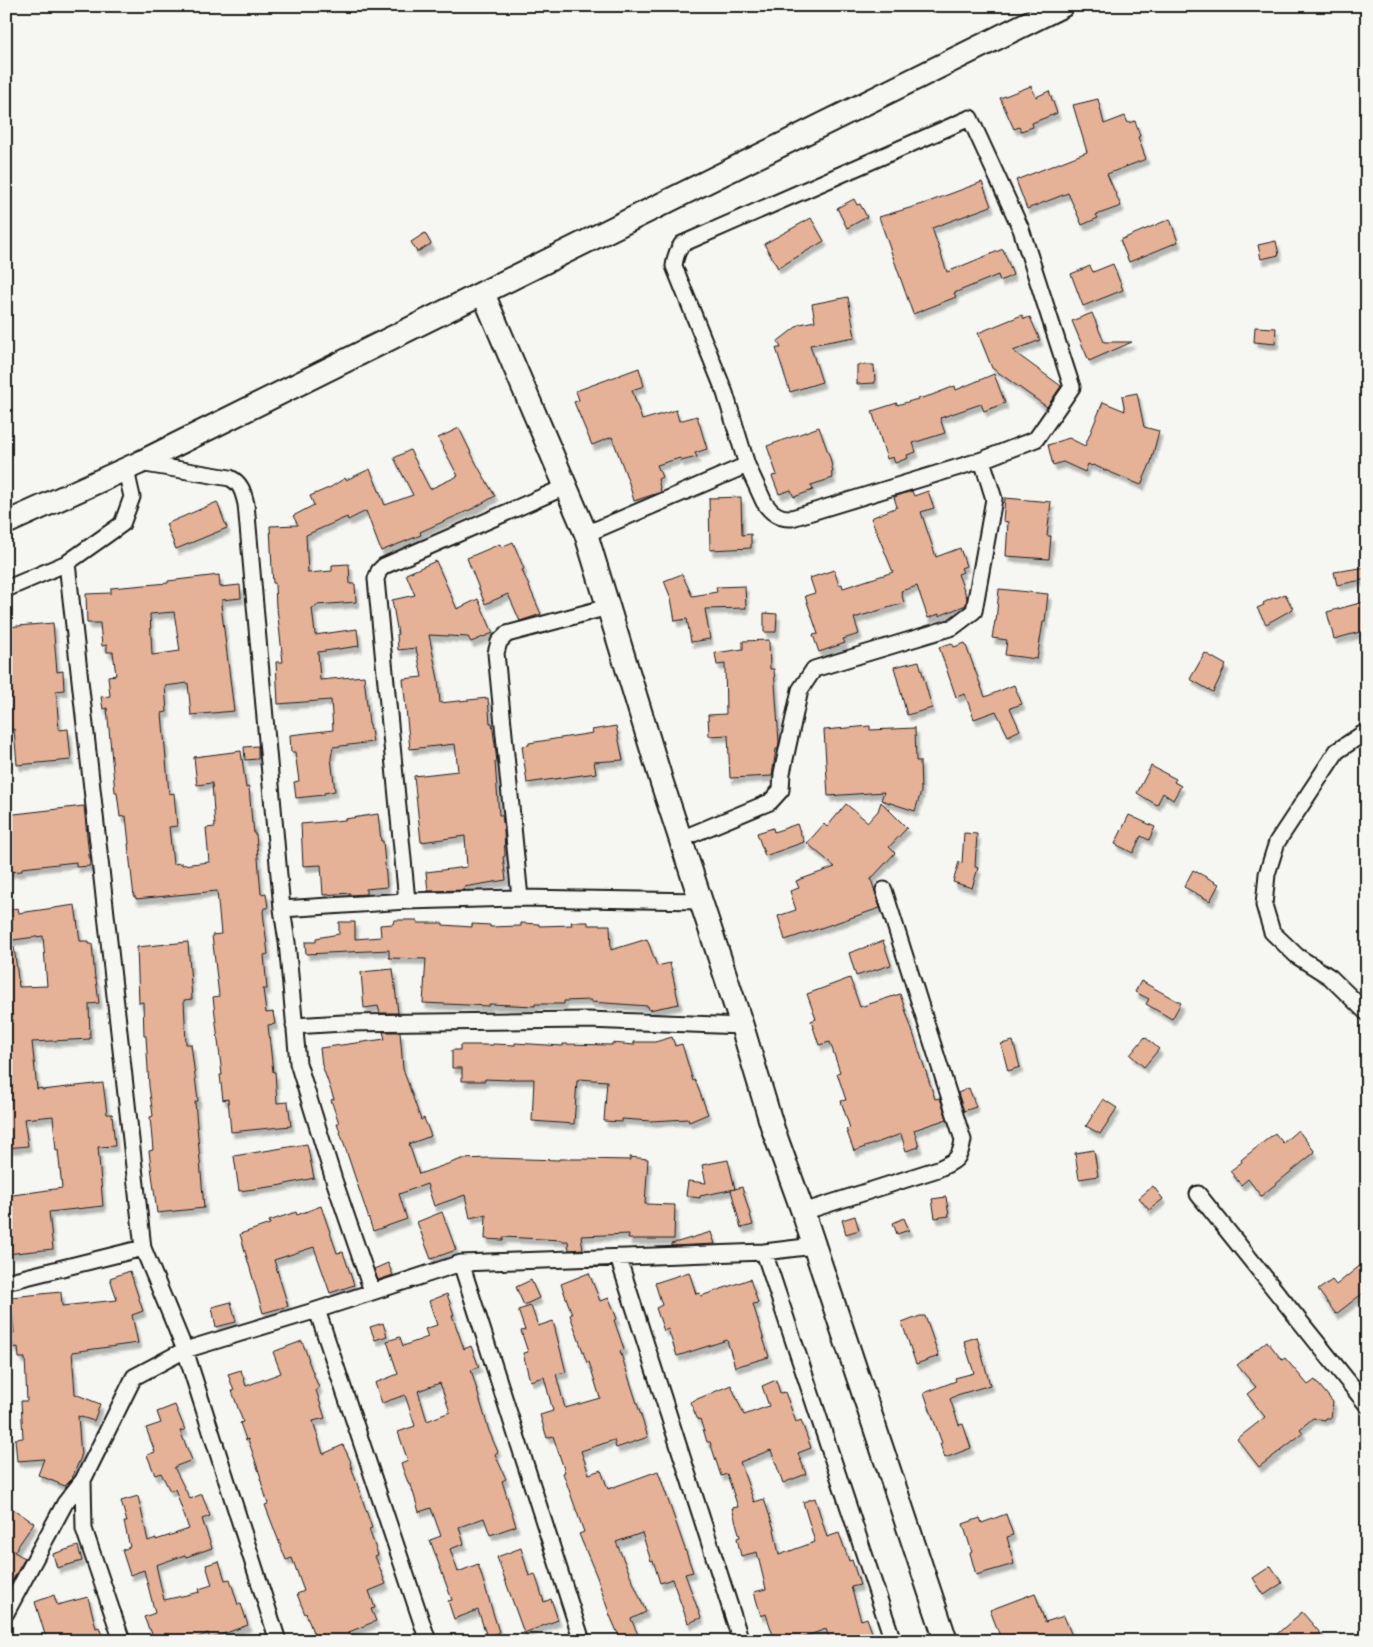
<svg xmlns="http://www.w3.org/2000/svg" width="1373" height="1647" viewBox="0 0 1373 1647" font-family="Mali,sans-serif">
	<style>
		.building { fill: #e5b197; stroke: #1c1c1c; fill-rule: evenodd; filter: url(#shadow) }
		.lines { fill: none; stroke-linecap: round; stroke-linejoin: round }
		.street-casing { stroke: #1c1c1c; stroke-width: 19 }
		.secondary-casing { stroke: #1c1c1c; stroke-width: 26 }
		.street { stroke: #f6f6f2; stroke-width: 15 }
		.secondary { stroke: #f6f6f2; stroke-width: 22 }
	</style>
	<defs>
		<filter id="shadow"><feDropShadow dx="3" dy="5.5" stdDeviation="1" flood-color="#0004"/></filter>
	</defs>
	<rect width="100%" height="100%" fill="#f6f6f2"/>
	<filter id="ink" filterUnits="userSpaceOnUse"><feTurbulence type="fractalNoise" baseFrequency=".02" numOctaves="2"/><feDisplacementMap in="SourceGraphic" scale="10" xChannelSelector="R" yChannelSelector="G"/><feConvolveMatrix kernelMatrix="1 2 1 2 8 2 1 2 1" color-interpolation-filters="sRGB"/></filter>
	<g filter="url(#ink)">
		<path class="building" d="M1031 86 1036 97 1049 91 1057 113 1032 123 1033 127 1021 131 1019 127 1014 129 1000 98Z
			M1098 99 1104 124 1125 116 1128 123 1135 121 1140 136 1138 137 1146 159 1107 174 1121 206 1096 215 1098 218 1082 225 1068 193 1027 209 1016 180 1087 152 1073 105Z
			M982 182 991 206 932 228 947 272 1003 249 1013 275 1000 281 998 275 954 293 956 297 913 314 879 217 923 204Z
			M854 199 857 205 860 204 867 217 847 228 837 208Z
			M811 218 824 241 778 268 764 244Z
			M1170 219 1178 242 1129 262 1120 240Z
			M425 233 431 244 417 252 411 242Z
			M1276 241 1279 255 1261 259 1258 245Z
			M1113 264 1123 290 1083 306 1071 274 1090 266 1093 272Z
			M848 297 855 337 810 345 822 382 790 392 776 348H781L778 341 800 324 815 321 812 304Z
			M1092 313 1104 342H1132L1089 361 1072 321Z
			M1022 315 1024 319 1030 317 1040 340 1013 351 1061 386 1047 407 992 368 978 333Z
			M1255 327 1276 328 1275 344 1254 342Z
			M857 365H874L875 383 857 384Z
			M639 368 644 386 632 390 642 420 676 410 679 421 697 416 707 449 695 453 697 457 681 461 680 458 657 465 662 477 658 479 661 492 634 501 629 483 612 437 592 445 574 402 579 400 576 391Z
			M994 374 1005 403 984 411 981 404 940 418 945 433 913 443 916 452 907 455 908 458 895 463 893 457 887 459 872 411 897 403V405L932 395 955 386 956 390Z
			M1137 393 1144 427 1159 431 1151 462 1141 485 1093 465 1092 466 1088 464 1085 472 1063 462 1053 465 1048 445 1069 438 1085 446 1103 402 1125 411 1122 396Z
			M819 427 830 458 833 472 831 473 833 478 811 485 813 490 794 497 791 490 779 494 772 476 777 475 767 446Z
			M459 428 477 465 495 496 474 508 420 532 421 535 381 551 366 511 348 520 347 517 306 535 308 573 332 571V565L349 564 350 584H355L356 602 316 605V607L312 608 315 634V635L357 629 359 646 318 652 320 680 364 676 369 724H370L373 742 333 747 331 758 335 791 324 793V795L296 798 294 782 299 781 295 752H291L290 735 333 730 331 700 278 704 276 662H283L277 608H276L275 583H273L272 569 270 526 298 525 293 516 314 505 310 496 331 487 345 478 346 480 370 469 385 505 413 495 394 458 410 450 430 489 458 476 438 438Z
			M912 491 914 496 928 491 934 508 921 512 936 557 960 548 966 566 961 568 963 572 958 574 967 598 966 605 939 616V614L928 618 917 586 901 591 904 603 854 618 859 634 843 639 845 643 819 652 813 635 818 634 805 596 815 593 810 578 834 570 839 585 842 584 843 588 893 572 871 518 897 507 894 497Z
			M741 497 742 535 751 534V548L710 550 709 498Z
			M1005 498 1051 502 1047 536H1051L1049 559 1006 556 1008 522 1003 521Z
			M217 502 227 528 176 549 166 524Z
			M513 542 524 569 522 570 541 614 520 621 508 594 485 604 467 558 500 544 501 547Z
			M436 561 457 609 478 599 493 633 471 642 468 637 429 635 438 679 440 703 488 698 490 723H492L495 745 497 762H495L499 815H502L504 830 505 856 503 857 506 880 464 887V890L428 891 426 872 467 867 465 836 421 842 414 776 458 771 455 744 410 749 403 679 422 677 416 648 398 650 397 634H398L392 600 415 595 406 574Z
			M1367 567V579L1337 585 1334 572Z
			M682 574 692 596 717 592 716 587 745 586 746 608 705 609 710 639 691 642 687 619 675 621 671 598 664 581Z
			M219 575 220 587 240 585 241 598 222 600V605H221L234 711 191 715 188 683 165 686 167 712 162 713 169 794 174 793 177 826 169 827 173 864 182 863V865L209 862 206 828 215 827 212 783 197 785 194 757 241 751 246 788 249 787 252 823H253L254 834H256L261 894 266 893 268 908H264L263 912 268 954 264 955 267 989H263L266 1013 273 1012 275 1024 268 1025 273 1072H275L277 1103 288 1102 291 1126 231 1132 228 1099 223 1100 220 1075H222L213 997 219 996 212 935 221 934 217 891 136 899V897H134L128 844H129L126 816 120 817 117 792H115L107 708 103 709 101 697 110 696 108 676 116 675 113 652H107V645L102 646 100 623H87L86 594 111 593V588L168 583V581ZM174 612 180 651 152 655 150 614Z
			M999 589 1048 594 1045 622H1043L1037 659 1005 655 1007 640 992 638 995 621H996Z
			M1285 594 1293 609 1266 624 1257 608 1264 605 1263 603 1275 597 1276 598Z
			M1367 601V630L1334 639 1327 612Z
			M764 613 777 614 776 632H764Z
			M53 623 57 672 63 671 64 690 56 691 59 730 68 729 71 760 17 765 14 729 11 730 7 687H8L6 627Z
			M769 640 770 669H774L779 742 778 749H776L772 776 730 778 728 735 709 736 708 715 726 714 725 664 717 665 715 653 743 649V641Z
			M952 643 954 647 965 643 985 697 1014 685 1022 704 1010 708 1020 730 1008 736 996 711 974 719 965 694 956 697 939 647Z
			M1205 653 1226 665 1213 692 1190 679Z
			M919 661 932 708 907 715 894 667Z
			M616 726 623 760 594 762 596 773 527 783 522 746 529 745V743L593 733 592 730Z
			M870 726V730L915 728 916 761H920L921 792 915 811 881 800 884 792 828 796 824 730Z
			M258 746V759L245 760 244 747Z
			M1151 766 1176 779 1174 782 1181 786 1173 800 1163 793 1157 805 1137 793Z
			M881 802 907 828 889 847 895 853 871 879 880 908 785 940 778 916 796 910 790 891 799 888 796 881 835 867 807 843 824 824 827 827 846 804 868 822 878 811Z
			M84 806 90 866 76 867V862L22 868V871L6 872V843H9L6 815Z
			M378 814 381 841H383L387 887 366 889V894L350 895V893L323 895 321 865 303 866 301 824 345 820V819Z
			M1129 815 1155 827 1149 840 1141 836 1133 853 1115 844Z
			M797 824 804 842 765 856 757 833 773 828 774 832Z
			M964 833 977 834 975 867 978 868 972 888 953 882 959 862 962 863Z
			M1193 870 1219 884 1210 901 1184 887Z
			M75 905 80 941H89V944H92L95 979H96L99 1003 89 1004 90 1039 32 1042 37 1089 42 1088V1090L103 1083 107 1114H112L115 1146 98 1147 103 1206 49 1212 53 1249 6 1254V1196L62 1188 58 1150 56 1151 53 1116 24 1119 28 1146 6 1148V947H14L19 987 47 986 43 936 6 941V910L18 908 19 913Z
			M394 920H417V923H443V925L472 927V924L490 925V927L521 926V923L539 924V926L572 925 571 922H588V925H610L611 950 647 939 657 966 670 963 679 1004 649 1010 648 1006 591 1002V1000L564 1001V1004H535V1006L489 1004V1006L423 1003 426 959 389 958V950L306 954 305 942H316V938L339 934V922H355V939L381 937 380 925 393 924Z
			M883 941 891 965 856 976 849 953Z
			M188 942 192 999 184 1000 186 1044H191L198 1101 195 1102 204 1208 157 1213 149 1151 153 1150 150 1117 153 1116 149 1086 146 1036H144L143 1002 139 1003 137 947Z
			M393 969 398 1013H380L378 1006 364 1008 361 972Z
			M850 978 860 1007 900 994 935 1099 940 1098 947 1119 914 1130 919 1147 906 1151 901 1134 854 1151 846 1129 850 1128 841 1101 846 1100 837 1073 840 1072 830 1042 819 1045 811 1021 816 1019 807 994Z
			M1141 981 1181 1003 1172 1019 1146 1004 1149 999 1135 992Z
			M383 1032H400L403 1069 421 1120 424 1118 431 1136 409 1144 419 1174 462 1159 490 1158 559 1160V1159H581L630 1160V1157L648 1159 645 1204 675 1205 674 1239H628L629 1234 581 1236 583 1249 569 1250 568 1241H562V1240L503 1237V1240L485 1239 486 1214 470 1218 465 1195 434 1206 427 1184 399 1194 407 1219 373 1231 337 1123H339L331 1100 334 1099 322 1065 320 1048 385 1039Z
			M672 1037 675 1046 682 1044 693 1081 695 1080 708 1114 689 1122 688 1119 651 1121 622 1119V1122L604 1121 607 1081 579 1079V1081H577L574 1124 532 1121 534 1079H509V1080L485 1079V1081H462V1068H452V1050H460V1045H493V1044L515 1045V1043L563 1046V1044L612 1045V1043L634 1045V1042H655Z
			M1145 1037 1159 1049 1144 1067 1130 1055Z
			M1013 1041 1020 1067 1008 1071 1001 1044Z
			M969 1088 976 1107 964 1111 958 1093Z
			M1103 1099 1117 1108 1100 1134 1086 1126Z
			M1298 1130 1315 1152 1261 1196 1248 1179 1241 1185 1230 1171 1242 1162 1241 1160 1275 1133 1283 1143Z
			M307 1144 314 1178 277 1186 239 1191 234 1156Z
			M1094 1150 1098 1176 1079 1179 1075 1153Z
			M728 1160 735 1189 700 1196V1198L686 1196 688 1181 706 1183 702 1165Z
			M1153 1186 1163 1199 1149 1210 1139 1198Z
			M742 1187 753 1225 741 1228 731 1190Z
			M946 1197 949 1216 935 1218 932 1199Z
			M321 1206 337 1253 343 1252 354 1285 330 1293 314 1247 274 1260 288 1306 263 1313 240 1234 270 1224 269 1221 296 1212 297 1215Z
			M442 1212 456 1250 431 1259 417 1222Z
			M855 1216 859 1230 846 1234 842 1220Z
			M904 1218 909 1230 897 1234 893 1223Z
			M711 1232 715 1244 671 1246V1244Z
			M1367 1260V1290L1336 1314 1318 1290 1332 1280 1336 1285Z
			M388 1263 393 1275 378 1280 374 1269Z
			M130 1271 143 1311 132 1315 138 1343 72 1352 75 1394 100 1404 94 1421 78 1416 81 1457 71 1480 65 1486 38 1475 44 1459 17 1461 15 1439 23 1438 21 1401H27L25 1358H19L18 1347 13 1348 12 1333H14L11 1297 61 1292 62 1306 117 1300 110 1278Z
			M689 1272 696 1294 700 1293 701 1296 750 1279 758 1303 753 1304 769 1357 735 1367 727 1340 677 1356 668 1329 664 1331 656 1308 662 1305 655 1283Z
			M589 1273 600 1301 609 1298 617 1319 614 1320 624 1349 620 1351 648 1437 616 1448 614 1440 581 1451 589 1474 601 1470 608 1489 658 1471 693 1572 685 1574 701 1618 688 1623 672 1579 660 1583 653 1560 651 1561 642 1533 616 1542 646 1612 631 1619 641 1641H621L609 1613 597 1577 579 1534 584 1532 563 1473 565 1472 553 1436 547 1438 540 1415 553 1411 544 1377 530 1381 523 1353 528 1352 521 1331 525 1330 518 1310 531 1306 538 1326 553 1321 566 1372 556 1374 565 1408 600 1398 589 1362 587 1363 570 1315 572 1314 561 1284Z
			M531 1280 539 1298 524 1305 516 1287Z
			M447 1294 454 1315H452L464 1349 471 1346 479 1367 471 1370 489 1431 498 1452 495 1454 506 1479 502 1481 516 1526 490 1535 484 1518 459 1527 464 1544 450 1549 458 1572 478 1564 499 1632 487 1637 478 1610 454 1619 448 1601 452 1600 430 1540 441 1536 431 1508 419 1512 411 1485H409L401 1464 408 1461 398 1432 415 1426 405 1395 382 1403 375 1383 398 1374 387 1341 400 1337 403 1346 428 1337 425 1329 437 1325 429 1301ZM440 1383 450 1412 427 1421 418 1391Z
			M231 1302 236 1322 216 1327 212 1307Z
			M920 1316H925L939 1356 916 1364 902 1323Z
			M383 1323 387 1336 375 1340 370 1327Z
			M977 1337 990 1385 957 1395 950 1399 959 1425 963 1424 971 1448 945 1458 940 1444 942 1443 924 1393 956 1381 955 1378 974 1373 964 1341Z
			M302 1341 309 1360H308L319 1388 316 1390 325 1418 313 1421 323 1454 343 1445 351 1462 350 1463 372 1528 369 1529 378 1555 375 1556 386 1584 369 1591 375 1608 371 1609 376 1621 349 1632 352 1641H316L306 1613 305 1614 297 1594 304 1591 292 1558 286 1560 265 1505 268 1504 260 1478H261L248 1439 246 1440 240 1423 243 1422 232 1391H234L228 1374 241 1370 246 1386 281 1373 273 1352Z
			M1267 1341 1282 1360 1285 1358 1308 1385 1315 1380 1333 1402 1331 1418H1326L1325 1420 1313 1418 1300 1429 1303 1433 1259 1467 1237 1439 1265 1417 1247 1394 1256 1387 1237 1365Z
			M776 1380 780 1393 785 1392 796 1422 801 1420 811 1448 798 1453 806 1474 783 1483 771 1450 740 1462 754 1502 764 1499 774 1529 779 1555 815 1542 803 1502 815 1498 827 1537 839 1533 849 1561 852 1560 860 1585 851 1587 861 1620 867 1618 874 1638 866 1641H830L826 1629 793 1641H775L766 1614 761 1616 754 1592 766 1589 757 1552 741 1556 737 1538 740 1537 732 1508 738 1507 727 1474 721 1476 710 1442H707L700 1419 698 1420 690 1402 731 1385 744 1415 769 1406 762 1386Z
			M175 1405 185 1430 180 1431 192 1460 174 1467 190 1499 202 1494 210 1516 202 1519 212 1548 186 1557 185 1555 156 1565 164 1600 200 1592 199 1589 212 1585 206 1565 219 1561 225 1580 230 1579 238 1605 241 1604 248 1625 210 1639 208 1633 190 1641H155L150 1629H149L144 1617 155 1613 144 1570 130 1575 122 1550 130 1547 124 1522H127L121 1501 138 1496 148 1541 156 1538V1540L189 1529 175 1489 170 1491 161 1473 155 1475 147 1455 155 1452 146 1428 161 1423 157 1412Z
			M6 1504 34 1523 14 1552 25 1558 6 1592Z
			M1006 1514 1013 1535 1007 1537 1014 1564 976 1575 970 1553 972 1552 963 1524 980 1518 982 1523Z
			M78 1546 82 1561 57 1568 53 1554Z
			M521 1548 529 1576 535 1574 544 1602 551 1599 558 1620 524 1633 497 1557Z
			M1271 1566 1282 1583 1264 1595 1253 1578Z
			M1035 1593 1045 1622 1064 1616 1074 1641H1002L990 1610Z
			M54 1595 57 1605 88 1597 96 1628 99 1627 104 1641H47L35 1602Z
			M1302 1612 1327 1641H1269Z"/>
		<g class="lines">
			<g class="street-casing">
				<path id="street" d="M970 118 1021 229 1072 387 1036 439 982 460 792 518C779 519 771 513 764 502L747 465 725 393 674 266C675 257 677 251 682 244Z
					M139 463 230 478C241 483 243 492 246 504L282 909 287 942 298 1063 334 1180 372 1291
					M126 470 132 497 122 524 67 563 143 1248 185 1350 278 1641
					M586 534 747 465
					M6 589 67 563
					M1367 731 1337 751 1277 842 1267 874 1264 905 1272 932 1297 956 1330 977 1367 1013
					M681 839 770 802 781 790 782 773 800 690 814 669 953 627 974 611 994 499 982 460
					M520 898 496 653 499 642 507 634 608 607
					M407 901 376 579 379 571 384 566 565 487
					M282 909 407 901 520 898 701 901
					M294 1026 343 1023 588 1020 742 1026
					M1198 1194 1367 1405
					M803 1212 938 1169C955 1161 960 1160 963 1140L884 890
					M764 1252 893 1641
					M618 1257 741 1641
					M461 1263 582 1641
					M6 1282 143 1248
					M317 1310 428 1641
					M6 1613 65 1503 83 1480
					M122 1641 84 1529 83 1480 134 1377 185 1350 317 1310 461 1263 764 1252 814 1246"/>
			</g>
			<g class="secondary-casing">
				<path id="secondary" d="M483 293 586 534 662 783 742 1026 773 1129 803 1212 946 1641
					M6 523 139 463 1062 6"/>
			</g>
			<use href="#street" class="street"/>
			<use href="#secondary" class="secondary"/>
		</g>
	</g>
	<rect width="1373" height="1647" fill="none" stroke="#f6f6f2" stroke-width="25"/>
	<rect x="12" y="12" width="1348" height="1622" fill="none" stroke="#1c1c1c" stroke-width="2" filter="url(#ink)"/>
</svg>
